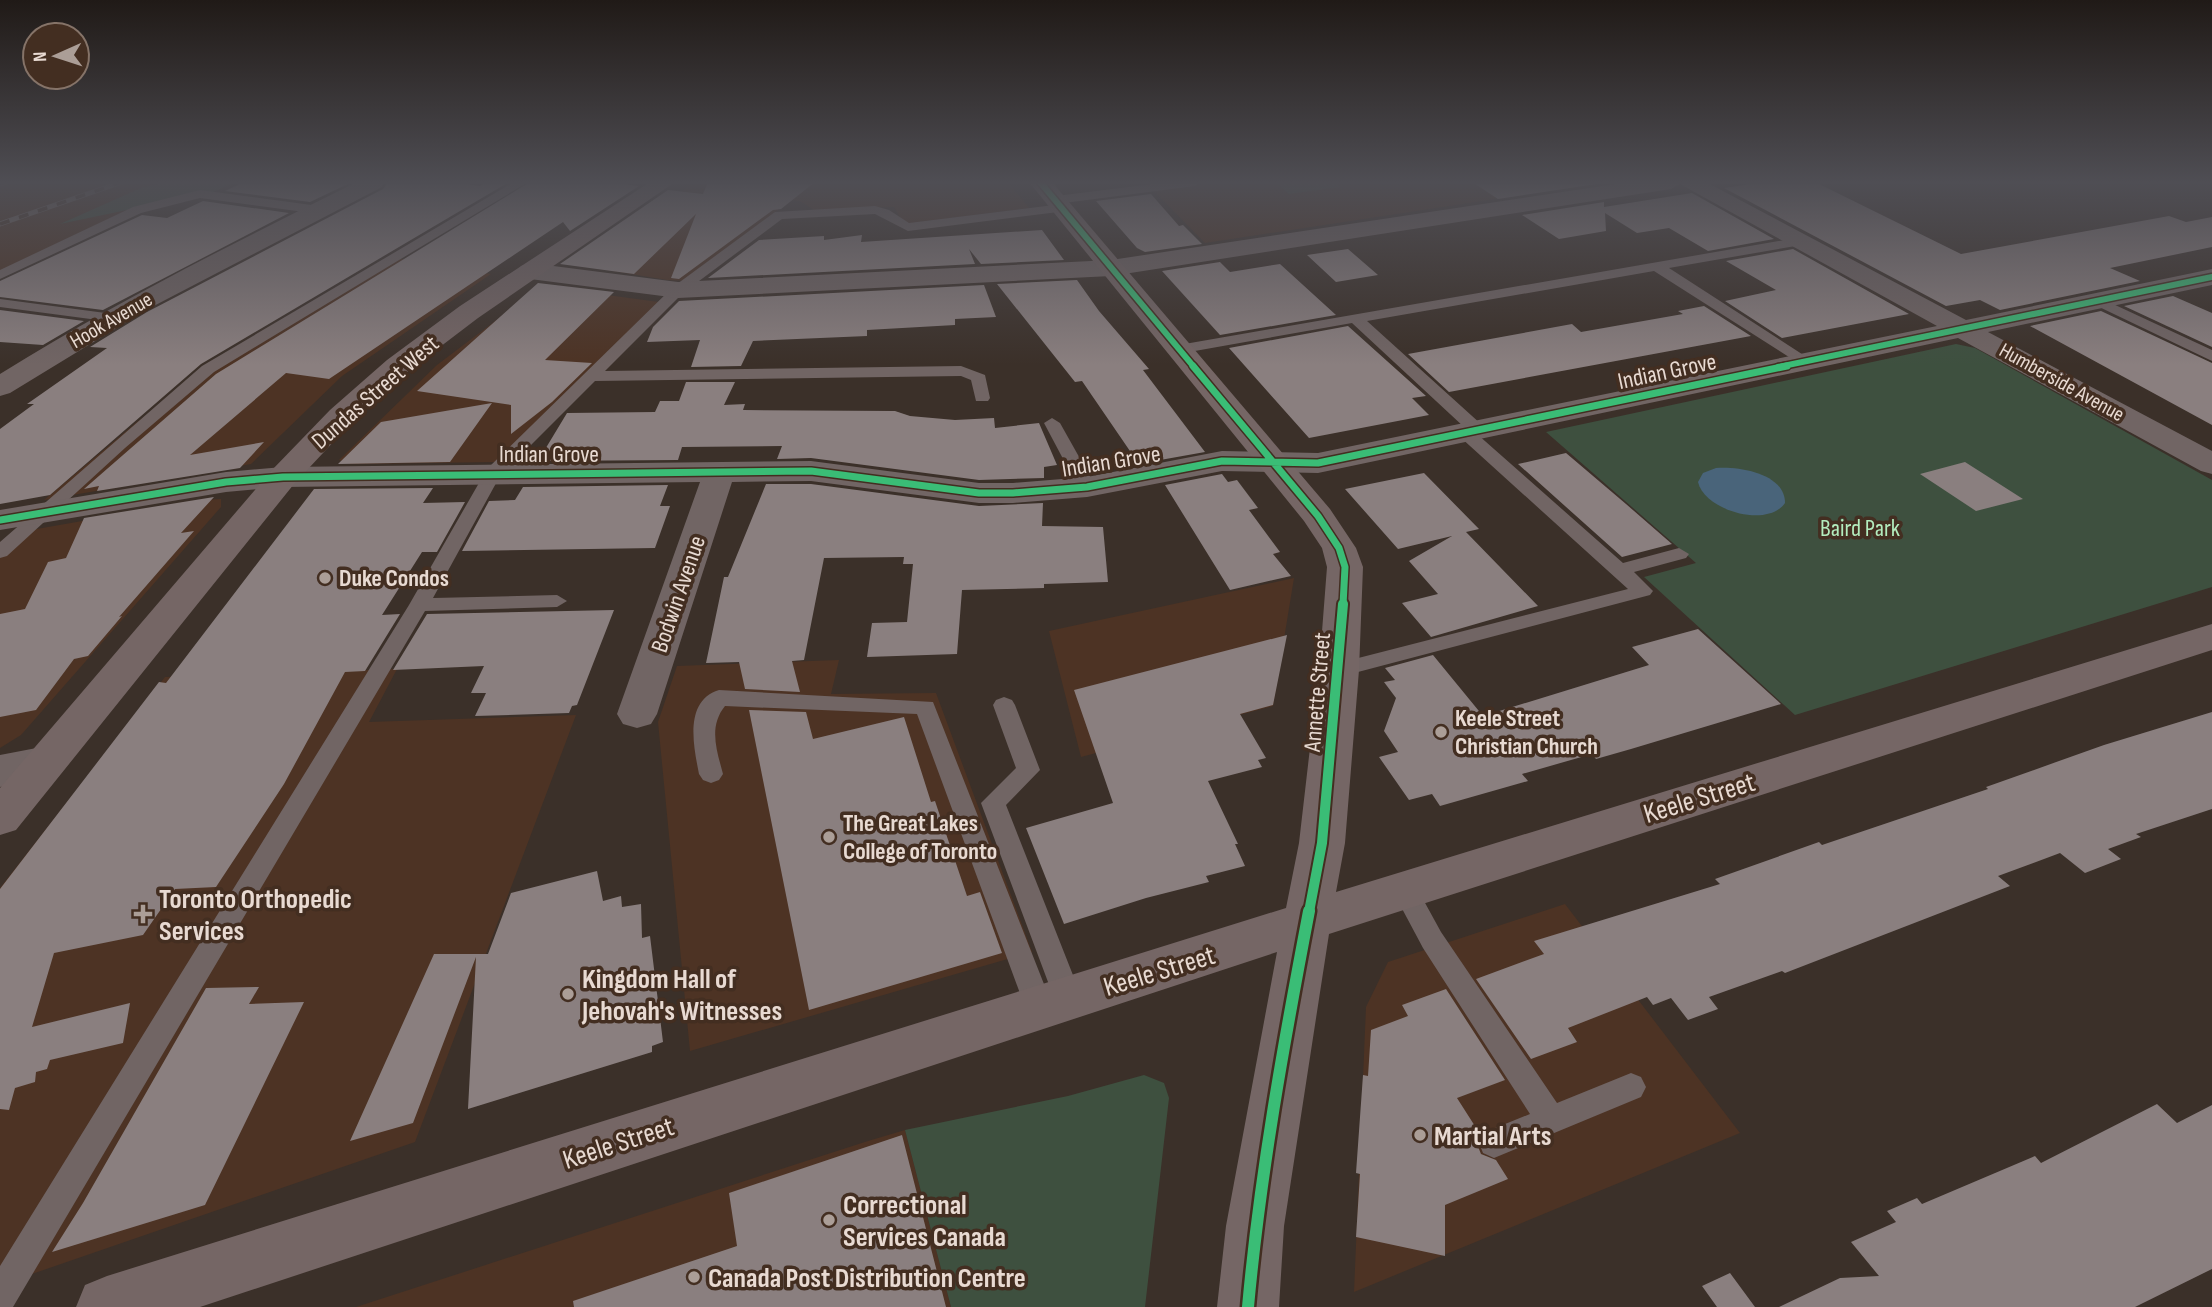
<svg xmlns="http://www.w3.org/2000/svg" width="2212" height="1307" viewBox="0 0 2212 1307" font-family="'Sofia Sans Condensed',sans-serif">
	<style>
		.built { fill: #4d3324 }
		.green { fill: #3e503f }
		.water { fill: #49647a }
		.building { fill: #8a7f7f }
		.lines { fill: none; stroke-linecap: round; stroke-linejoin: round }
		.lane { fill: #716564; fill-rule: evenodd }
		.street { fill: #716564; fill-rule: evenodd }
		.secondary { fill: #756665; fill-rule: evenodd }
		.rail-casing { stroke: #756b68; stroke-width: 5 }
		.rail { stroke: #432e21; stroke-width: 3.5; stroke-dasharray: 10; stroke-linecap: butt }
		.cycleway-far3-casing { stroke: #432e21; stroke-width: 9 }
		.cycleway-far2-casing { stroke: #432e21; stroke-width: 10 }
		.cycleway-far1-casing { stroke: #432e21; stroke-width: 14 }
		.cycleway-casing { stroke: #432e21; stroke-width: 17 }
		.cycleway-far3 { stroke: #3abd76; stroke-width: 6 }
		.cycleway-far2 { stroke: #3abd76; stroke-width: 7 }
		.cycleway-far1 { stroke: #3abd76; stroke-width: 10 }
		.cycleway { stroke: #3abd76; stroke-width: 12 }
		.poi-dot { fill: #ab9e97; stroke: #432e21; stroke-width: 2.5 }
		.labels { text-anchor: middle; stroke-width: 7; stroke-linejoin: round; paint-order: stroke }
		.far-street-label { font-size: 21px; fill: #e8dad2; stroke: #432e21 }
		.street-label { font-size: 24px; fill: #e8dad2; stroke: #432e21 }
		.park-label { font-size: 24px; fill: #b3ecbe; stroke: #432e21 }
		.poi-label { font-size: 24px; font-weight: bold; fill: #e8dad2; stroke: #432e21; text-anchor: start }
		.near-street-label { font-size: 28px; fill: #e8dad2; stroke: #432e21 }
		.near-poi-label { font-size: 28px; font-weight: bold; fill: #e8dad2; stroke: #432e21; text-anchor: start }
	</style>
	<rect width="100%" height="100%" fill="#3b3029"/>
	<path class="built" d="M0 182H166L141 188 65 223 132 208 0 271Z
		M695 182H1008L1029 208 904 224 894 207 814 210 800 201 790 200 690 281 667 280 577 265 580 260Z
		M1215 182H1607L1205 243 1153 190Z
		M389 257 491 274 342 376 251 464 44 500 137 422 259 333Z
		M555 288 659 302 497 462 351 464 339 460 437 365 532 293Z
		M221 499V507L21 735 0 748V558L31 530 202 500Z
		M1294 578 1273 706 1081 757 1049 631Z
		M839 660 831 694 936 693 1032 952 690 1051 658 722 677 666Z
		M397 669 369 722 576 715 415 1142 0 1285V888L165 677Z
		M1565 904 1740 1133 1354 1292 1366 1007 1388 962Z
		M905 1130 951 1307H356L868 1141Z"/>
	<path class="green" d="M166 182H236L213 192 60 224 141 188Z
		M1334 182 1340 187 1289 194 1276 183Z
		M1956 344 1975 348 2212 480V587L1795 715 1644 577 1696 563 1546 432Z
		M1144 1075 1164 1083 1169 1098 1145 1307H951L905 1130 1068 1096Z"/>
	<path class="water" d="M1716 468C1738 466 1785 473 1785 503 1767 529 1704 510 1698 482L1703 473Z"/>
	<path class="building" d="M244 182H352L310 202 225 191Z
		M388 182H451L480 186 487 182H509L201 364 50 495 0 504V429L34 404H27L107 348 90 347 147 312 383 189Z
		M530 182H606L639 186 570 231 563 222 329 379 286 373 190 455 264 442 240 468 97 491 99 486 84 489 216 374Z
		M708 182H815L781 209 773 210 679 279 671 278 696 214 634 274 560 264 668 190 703 194Z
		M1472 182H1603V183L1498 199Z
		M1765 182H1815L1961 254 2169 216 2186 222 2212 217V247L2110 268 2140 281 2000 310 1980 300 1946 306 1724 188Z
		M1692 193 1774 239 1708 251 1669 228 1637 233 1605 213 1606 231 1559 239 1522 215 1604 202V207Z
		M1151 194 1179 226 1183 225 1202 244 1145 252 1137 248 1096 201Z
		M203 201 289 213 103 310 0 297V281L142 215 167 218Z
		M1042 230 1064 260 981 264 969 249 975 264 708 278 759 240 824 236V240L862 235 861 242Z
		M1348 249 1378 275 1336 282 1307 255Z
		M1793 249 1909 314 1782 338 1725 301 1776 290 1726 261Z
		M1220 262 1230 272 1280 264 1336 315 1220 335 1162 271Z
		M1077 280 1099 311 1149 369 1143 370 1205 452 1149 462 1142 452 1132 454 1082 381 1075 382 997 284Z
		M538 283 614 292 545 360 592 363 552 402 511 434V405L417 391Z
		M984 285 996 317 955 319V325L867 330V336L753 341 741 366 691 367 700 340 647 342 653 327 679 301Z
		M2173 296 2212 313V347L2124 306Z
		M1704 306 1751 336 1449 392 1408 354 1572 324 1581 332 1683 314 1678 311Z
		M0 310 84 321 43 345 0 342Z
		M2101 311 2212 363V425L2030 326Z
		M1348 326 1426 396 1412 398 1429 415 1309 438 1229 348Z
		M686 382H735L724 405 745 404 743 410 895 411 910 416 955 420 994 418 995 428 1039 423 1057 465 1044 467V478L979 480 811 458 777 459 782 446 682 447 678 460 538 461 567 413 655 412 660 401H679Z
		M492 403 450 462 338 464 381 422Z
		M1566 453 1626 504 1672 544 1622 557 1518 464Z
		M1965 462 2023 499 1976 511 1920 474Z
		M1424 473 1479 529 1466 532 1538 606 1431 637 1402 603 1438 594 1409 561 1452 536 1398 549 1345 489Z
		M1222 474 1228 482 1237 480 1258 508 1249 510 1280 552 1273 554 1291 576 1230 590 1165 485Z
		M766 484H811L979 506 1043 503 1042 526 1103 527 1108 582 1044 584V588L962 590 957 654 867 657 872 623 907 622 913 564H903L904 557 824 558 804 660 792 661 800 692 745 689 739 662 706 663 724 577H728Z
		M668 485 660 506H670L655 548 462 551 489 501 515 500 523 487Z
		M433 488 423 503 465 502 437 552H422L382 615 400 614 365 671 345 672 284 784 216 887 175 889 143 935 54 953 32 1027 130 1003 123 1043 50 1060 47 1069 36 1072 35 1082 15 1088 9 1110 0 1109V889L159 682 166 683 314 489Z
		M214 497 181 533 194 531 119 617 122 616 88 656 74 659 36 710 0 717V614L25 609 48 562 66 558 84 518Z
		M614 610 577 705 572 706 569 713 475 716 486 693H471L484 666 393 670 427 614Z
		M1698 629 1781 704 1631 749 1596 759 1592 754 1522 774 1528 781 1440 806 1432 794 1409 800 1379 757 1398 752 1384 731 1396 698 1384 682 1395 680 1385 668 1433 655 1483 716 1649 665 1632 647Z
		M1287 635 1273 705 1240 714 1266 758 1258 760 1262 767 1208 781 1238 844H1235L1245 866 1206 876 1209 882 1146 898 1064 924 1026 828 1113 803 1074 690Z
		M749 710 806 712 813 739 904 717 931 802 935 801 967 896 980 892 1002 953 809 1010Z
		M2212 712V809L2136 834 2141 837 2108 849 2121 859 2085 873 2060 853 1998 876 2010 886 1785 973 1782 971 1709 997 1718 1009 1688 1020 1671 998 1653 1005 1647 997 1568 1028 1577 1042 1531 1059 1476 979 1544 954 1534 941 1720 884 1715 879 1819 842 1822 845 1988 789 1986 787 2104 745Z
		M597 871 603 901 621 896 622 907 641 904 642 938 650 936 663 1042 652 1046V1052L468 1109 476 957 413 1123 350 1141 434 954H488L511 893Z
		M259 987 249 1004 304 1002 205 1205 52 1252 83 1203 206 988Z
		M1446 989 1505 1080 1457 1098 1480 1134 1477 1144 1481 1154 1496 1160 1508 1179 1445 1205V1256L1356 1237 1360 1174 1356 1173 1363 1075 1368 1076 1371 1030 1408 1016 1402 1005Z
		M2157 1104 2177 1123 2212 1105V1269L2135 1307H1779L1840 1278 1879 1276 1851 1242 1896 1222 1887 1211 1917 1198 1922 1204 2035 1156 2041 1163Z
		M902 1135 946 1307H574L573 1301 737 1246 729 1193Z
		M1730 1273 1755 1307H1717L1702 1286Z"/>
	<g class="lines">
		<path class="lane" d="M514 182H528L214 372 125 448 7 556 0 558V542L202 366Z
			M1169 182H1201L1195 186 1056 204 1050 200 1056 196Z
			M200 190 319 206 325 210 319 214 200 198 141 213 0 279V270L133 207Z
			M1062 204 1066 205V211L908 231 875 214 782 219 683 293 605 371 961 366 985 375 990 398 988 401H976L971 380 961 376 595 381 500 476 433 598 557 595 567 601 557 607 425 611 13 1307H0V1266L409 605 487 469 673 287 775 212 875 206 889 210 909 223Z
			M1802 237 1807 238V244L1669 268 1808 358 1811 361 1803 366 1654 271 1367 321 1482 425 1484 429 1477 434 1623 563 1679 548 1689 554 1686 558 1634 572 1653 591 1650 595 1339 677 1331 675 1328 670 1331 665 1628 589 1459 436 1457 432 1464 427 1352 323 1178 354 1170 349 1173 346Z
			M2098 297 2212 350V361L2093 304V298Z
			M0 299 113 314 120 318 113 322 0 307Z
			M1052 418 1060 423 1096 487 1093 491 1087 492 1078 487 1044 423Z
			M719 690 933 702 1053 1007 1049 1016 1039 1019 1029 1016 1025 1007 917 714 725 706C708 727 717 751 723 774L719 780 711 783 703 780 699 774C694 748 683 701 719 690Z
			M1004 697 1012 700 1015 705 1040 770 1006 805 1082 998 1078 1007 1068 1010 1058 1007 1054 998 981 803 1016 768 993 705 996 700Z
			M1404 878 1413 881 1441 932 1557 1103 1631 1073 1641 1077 1646 1087 1641 1097 1494 1158 1483 1153 1479 1143 1483 1133 1530 1114 1423 948 1391 888 1395 881Z"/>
		<path class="street" d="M357 182H385L382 187 146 310 10 393 0 396V374C115 302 236 242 357 182Z
			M1629 182H1706L1966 320 2212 269V285L1988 332 2212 451V474L2201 471 1958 338 1318 473 1222 471 1087 497 1013 503H979L811 481 732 482 657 714 651 724 637 728 623 724 617 714 700 482 283 487 226 492 0 530V510L226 472 283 467 811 461 979 483H1013L1087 477 1222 451 1318 453 1937 326 1680 184 1671 189 1111 276 678 298 530 279 521 276 517 271 521 266 530 263 678 282 1111 260Z
			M47 746 62 750 68 761 62 772 0 787V755Z"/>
		<path class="secondary" d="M650 182H675L478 318 407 372 352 422 294 484 16 830 0 835V788L272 470 330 410 387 360 460 306Z
			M1029 182H1052L1330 509 1356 548 1363 567 1359 670 1345 843 1336 892 2212 624V650L1329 934 1284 1226 1279 1307H1217L1226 1226 1277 952 200 1307H76L85 1285 107 1276 1286 908 1299 843 1319 670 1327 567 1322 548 1304 521Z"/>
		<g class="rail-casing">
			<path id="rail" d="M0 184 6 182
				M0 224 122 182"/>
		</g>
		<use href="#rail" class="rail"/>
		<g class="cycleway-far3-casing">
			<path id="cycleway-far3" d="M1040 182 1194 367
				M1778 367 2212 277"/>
		</g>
		<g class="cycleway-far2-casing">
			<path id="cycleway-far2" d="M1193 366 1318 516 1339 548 1345 567 1343 605
				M0 520 226 482 283 477 811 471 979 493H1013L1087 487 1222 461 1318 463 1787 366"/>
		</g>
		<g class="cycleway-far1-casing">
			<path id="cycleway-far1" d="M1309 912 1322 843 1343 604"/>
		</g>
		<g class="cycleway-casing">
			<path id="cycleway" d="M1248 1307C1260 1174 1284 1042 1309 911"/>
		</g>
		<use href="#cycleway-far3" class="cycleway-far3"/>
		<use href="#cycleway-far2" class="cycleway-far2"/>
		<use href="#cycleway-far1" class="cycleway-far1"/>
		<use href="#cycleway" class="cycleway"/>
	</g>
	<linearGradient id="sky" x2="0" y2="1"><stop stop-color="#201a17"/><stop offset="0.5" stop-color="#4f4e54"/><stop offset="1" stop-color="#4f4e54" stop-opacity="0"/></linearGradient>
	<rect width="2212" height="365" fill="url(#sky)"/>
	<g class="poi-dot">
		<circle cx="325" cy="578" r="7"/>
		<circle cx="1441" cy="732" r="7"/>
		<circle cx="829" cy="837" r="7"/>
		<path d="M139.5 903.5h7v7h7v7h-7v7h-7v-7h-7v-7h7z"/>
		<circle cx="568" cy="994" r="7"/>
		<circle cx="1420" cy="1135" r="7"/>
		<circle cx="829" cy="1220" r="7"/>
		<circle cx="694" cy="1277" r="7"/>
	</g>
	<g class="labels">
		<g class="far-street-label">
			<text transform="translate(111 320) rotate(-30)" y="7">Hook Avenue</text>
			<text transform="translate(2062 382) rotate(29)" y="7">Humberside Avenue</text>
		</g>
		<g class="street-label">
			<text transform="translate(1667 371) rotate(-12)" y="8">Indian Grove</text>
			<text transform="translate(375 392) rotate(-41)" y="8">Dundas Street West</text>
			<text x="549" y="462">Indian Grove</text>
			<text transform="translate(1111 461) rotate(-9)" y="8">Indian Grove</text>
			<text transform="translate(678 594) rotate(-71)" y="8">Bodwin Avenue</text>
			<text transform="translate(1317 692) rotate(-85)" y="8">Annette Street</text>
		</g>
		<g class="park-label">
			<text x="1860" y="536">Baird Park</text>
		</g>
		<g class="poi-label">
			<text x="339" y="586">Duke Condos</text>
			<text x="1455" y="726">Keele Street<tspan x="1455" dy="28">Christian Church</tspan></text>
			<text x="843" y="831">The Great Lakes<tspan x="843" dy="28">College of Toronto</tspan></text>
		</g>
		<g class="near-street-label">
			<text transform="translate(1699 797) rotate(-17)" y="10">Keele Street</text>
			<text transform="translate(1159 970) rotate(-17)" y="10">Keele Street</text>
			<text transform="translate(618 1142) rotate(-18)" y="10">Keele Street</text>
		</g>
		<g class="near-poi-label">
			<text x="159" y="908">Toronto Orthopedic<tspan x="159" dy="32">Services</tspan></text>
			<text x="582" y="988">Kingdom Hall of<tspan x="582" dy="32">Jehovah's Witnesses</tspan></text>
			<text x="1434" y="1145">Martial Arts</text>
			<text x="843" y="1214">Correctional<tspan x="843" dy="32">Services Canada</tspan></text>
			<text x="708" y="1287">Canada Post Distribution Centre</text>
		</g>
	</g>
	<g transform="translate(56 56) rotate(267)"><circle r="33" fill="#432e21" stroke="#857368" stroke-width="2"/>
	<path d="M0-5L12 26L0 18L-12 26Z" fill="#ab9e97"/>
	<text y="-10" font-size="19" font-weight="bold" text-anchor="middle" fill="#e8dad2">N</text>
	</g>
</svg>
